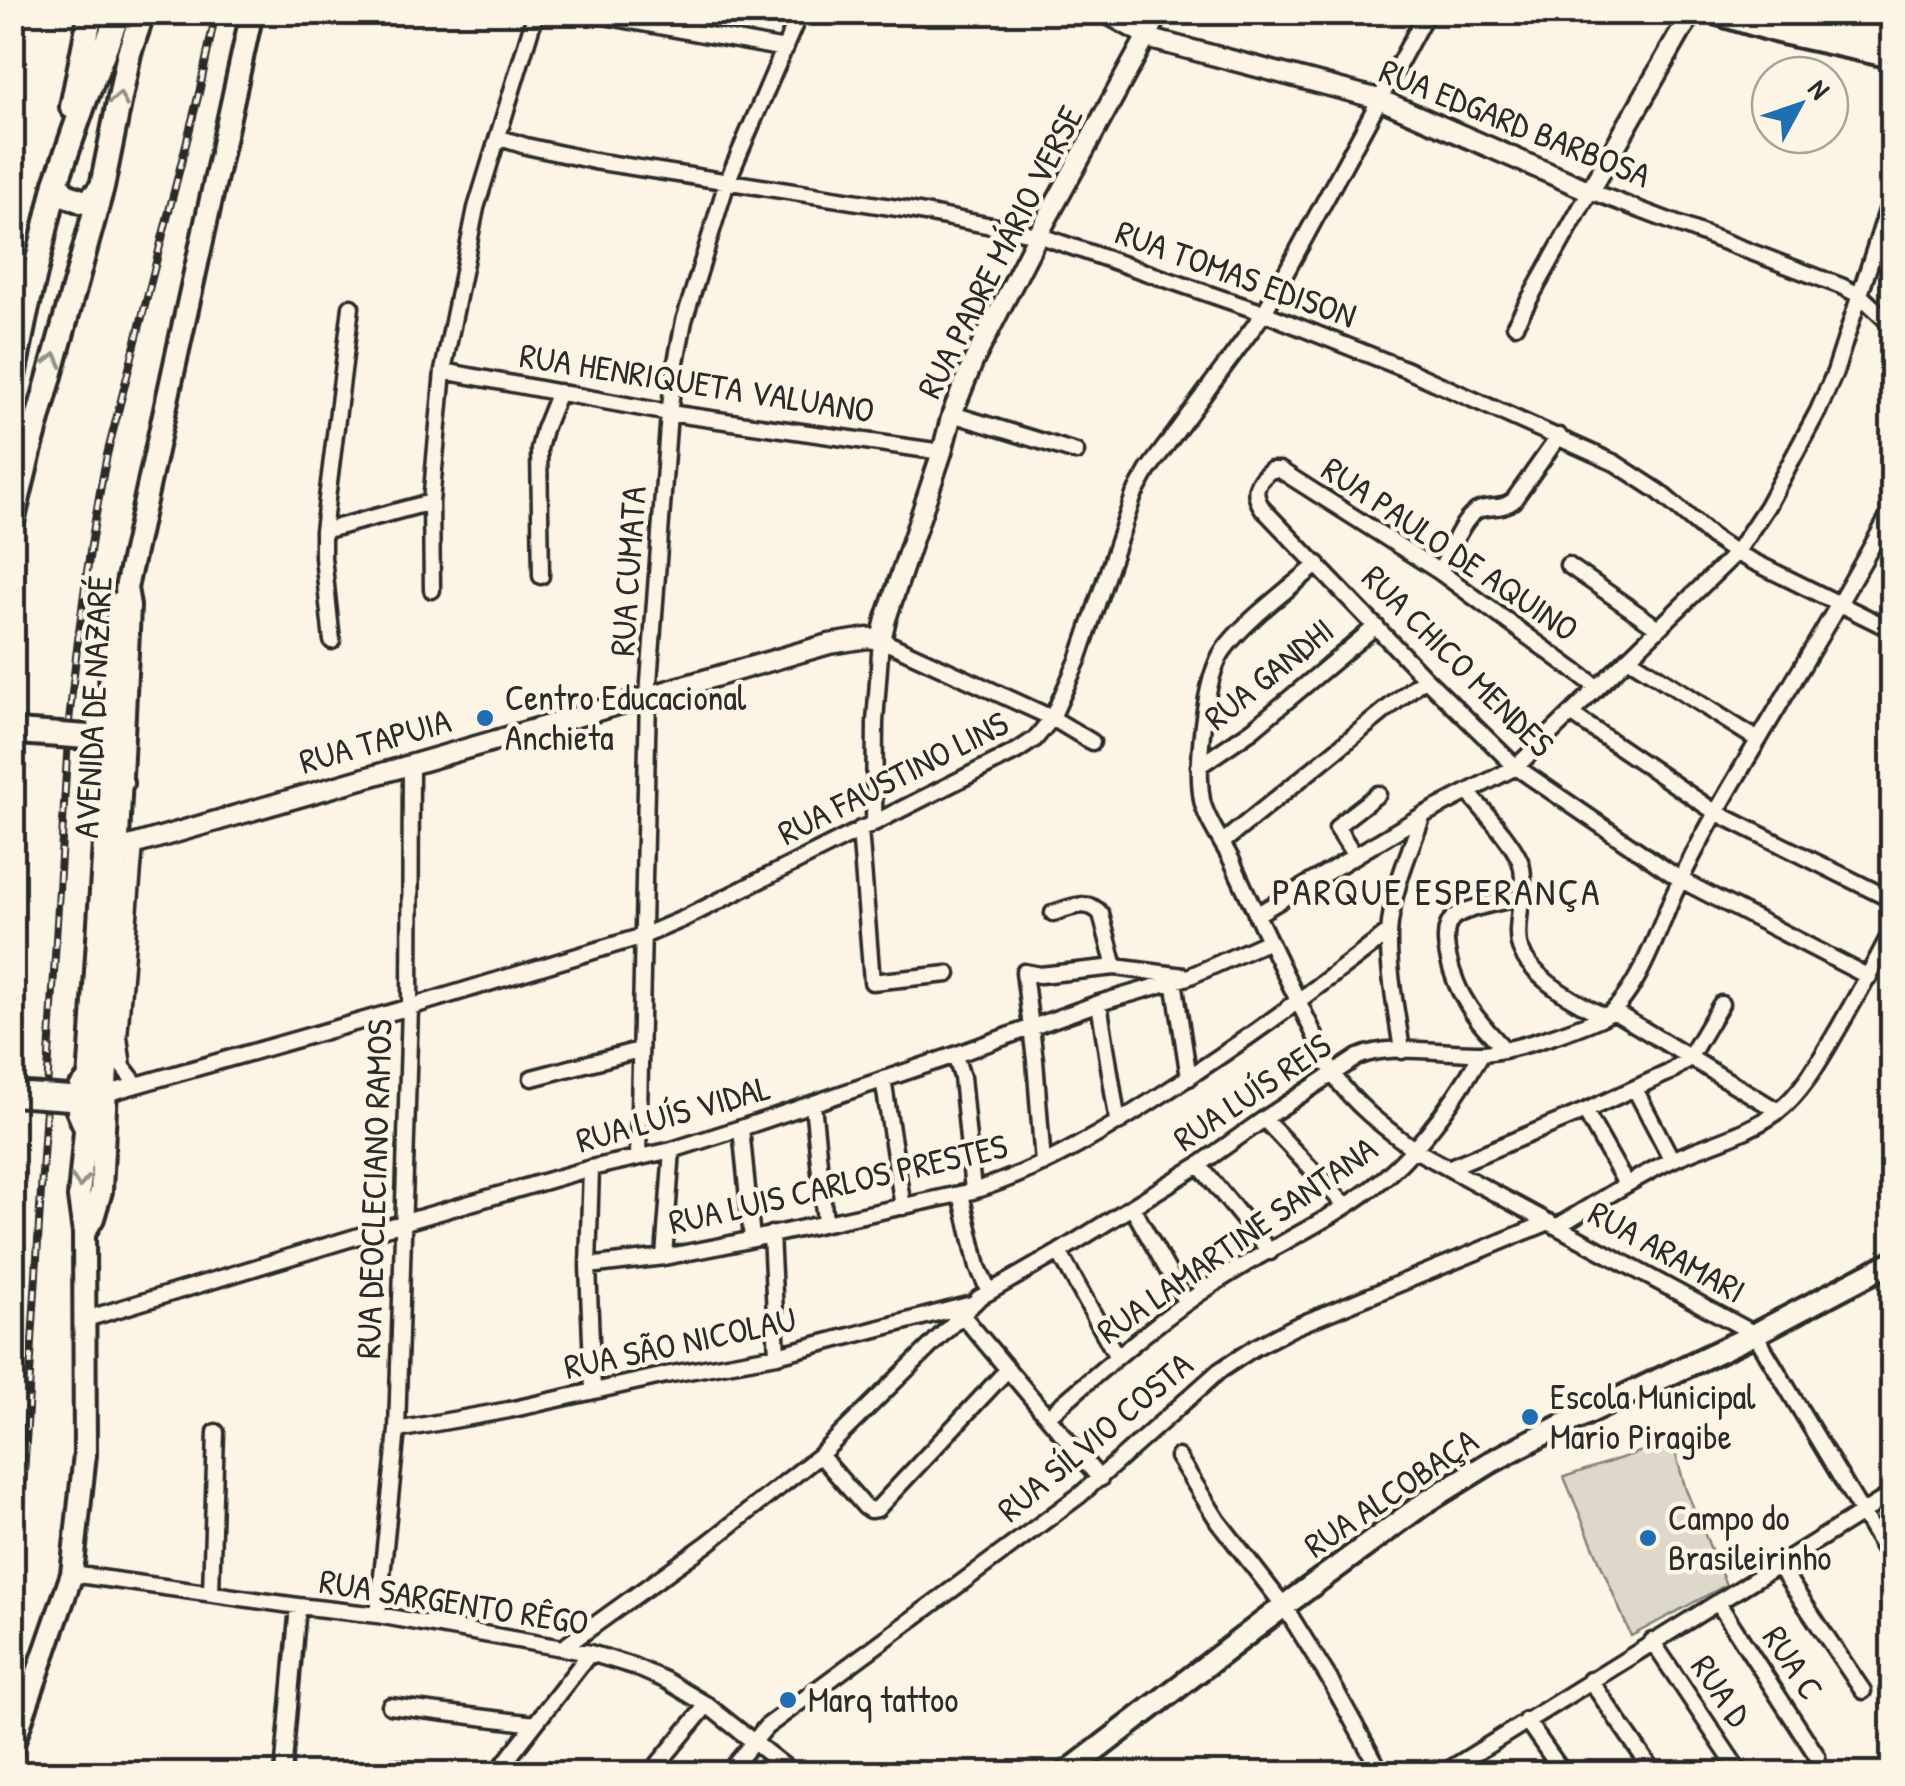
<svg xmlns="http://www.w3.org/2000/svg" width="1905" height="1786" viewBox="0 0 1905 1786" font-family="'Patrick Hand',sans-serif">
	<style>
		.grass { fill: #ded8ca; stroke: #84827a; stroke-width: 2.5 }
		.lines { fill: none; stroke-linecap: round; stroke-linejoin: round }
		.minor-casing { stroke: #2b2b2b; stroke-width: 21 }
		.tertiary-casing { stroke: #2b2b2b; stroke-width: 25 }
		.secondary-casing { stroke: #2b2b2b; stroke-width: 28 }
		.primary-casing { stroke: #2b2b2b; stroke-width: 30 }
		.minor { stroke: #fcf5e5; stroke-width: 14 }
		.tertiary { stroke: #fcf5e5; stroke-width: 18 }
		.secondary { stroke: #fcf5e5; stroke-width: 20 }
		.primary { stroke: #fcf5e5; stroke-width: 22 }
		.rail-casing { stroke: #2b2b2b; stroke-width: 8 }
		.rail { stroke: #fcf5e5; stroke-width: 4; stroke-dasharray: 11; stroke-linecap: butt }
		.primary-bridge-casing { stroke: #2b2b2b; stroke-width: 30; stroke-linecap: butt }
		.primary-bridge { stroke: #fcf5e5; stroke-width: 22 }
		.oneway { stroke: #949088 }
		.poi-dot { fill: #1f6fb2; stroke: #fcf5e5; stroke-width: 4 }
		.labels { text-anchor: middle; stroke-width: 9; stroke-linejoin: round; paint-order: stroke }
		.street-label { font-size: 35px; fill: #2b2b2b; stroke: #fcf5e5 }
		.poi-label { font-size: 35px; fill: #2b2b2b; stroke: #fcf5e5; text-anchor: start }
		.neighbourhood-label { font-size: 38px; letter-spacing: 2.5px; fill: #2b2b2b; stroke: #fcf5e5 }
	</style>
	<rect width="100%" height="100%" fill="#fcf5e5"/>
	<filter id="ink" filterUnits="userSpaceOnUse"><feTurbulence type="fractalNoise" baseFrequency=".01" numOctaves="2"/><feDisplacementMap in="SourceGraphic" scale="20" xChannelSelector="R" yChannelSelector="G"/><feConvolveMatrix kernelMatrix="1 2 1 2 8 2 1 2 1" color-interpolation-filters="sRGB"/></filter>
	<g filter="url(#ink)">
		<path class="grass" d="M1672 1441 1686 1490 1726 1585 1631 1636 1564 1477Z"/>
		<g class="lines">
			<g class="minor-casing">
				<path id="minor" d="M582 12 785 49
					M1100 12 1147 38
					M12 16 16 12
					M500 138 526 146 594 161 904 209 1038 235 1264 313 1405 369 1615 463 1658 491 1712 537 1736 553 1892 630
					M1515 325 1590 191 1841 286 1861 296 1892 325
					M443 371 669 413 942 452
					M952 414 1076 452
					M323 531 351 307
					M1318 564C1290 588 1243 622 1223 651 1204 679 1196 766 1202 800 1205 818 1223 843 1232 861 1264 933 1300 1003 1333 1074 1355 1106 1384 1127 1415 1150L1755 1334 1892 1563
					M1568 565 1658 628
					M1440 572C1448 556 1463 514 1481 509 1494 506 1502 509 1513 501L1559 436
					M541 576 539 449 544 429 559 392
					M432 590 431 502 443 371 476 208 536 12
					M332 641 323 557V531L431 502
					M1628 658 1758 740
					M1597 687 1440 572 1280 470H1271C1256 482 1251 492 1263 509L1425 678 1516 767 1681 880 1869 977
					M1571 714 1715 812 1892 900
					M1199 766 1252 730 1376 626
					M1468 792C1484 812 1510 838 1520 861 1526 876 1521 893 1520 908 1519 921 1516 935 1520 948 1531 978 1577 1003 1604 1016
					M874 823 875 722 881 640 1052 718 1092 742
					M860 829 872 982 948 974
					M1223 842 1425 678
					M135 844 119 1037 123 1067 137 1085
					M1355 856 1337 828 1343 821 1378 794
					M1053 913C1070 908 1088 898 1101 914L1115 967
					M1256 915 1423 815 1516 767 1736 553 1767 506 1818 411 1835 372 1892 195
					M1174 980 1189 1078
					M1099 1003 1118 1123
					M1613 1011 1778 1111
					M1505 1050C1491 1034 1475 1019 1465 1000 1454 983 1436 933 1453 918 1465 907 1504 902 1521 897
					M1402 1051C1397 1013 1388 973 1389 935 1391 893 1409 853 1423 815
					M955 1055 962 1077 973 1191
					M532 1078 639 1050
					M883 1079 903 1207
					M1635 1089 1672 1160
					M105 1094 410 1007 643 936 683 919 1017 751 1035 739 1052 718 1078 660 1134 495 1148 470 1264 313 1427 12
					M813 1104 825 1222
					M1585 1111 1626 1184
					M1264 1119 1346 1206
					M741 1128 752 1239
					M638 1157 648 696 669 413 676 362 684 321 727 182 800 12
					M1043 1164 1035 1060 1024 972 1040 975 1115 967 1184 976
					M1199 1165 1270 1252
					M591 1168 588 1266 593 1391
					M1448 1168 1585 1111 1670 1072 1689 1058 1721 1004
					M961 1194 978 1267 989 1291
					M1132 1207 1186 1303
					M1558 1226C1595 1204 1632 1179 1672 1160 1706 1144 1746 1135 1777 1112 1803 1092 1820 1060 1837 1031 1856 998 1875 964 1892 930
					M771 1234 777 1355
					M1059 1252 1117 1357
					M664 1257 672 1150
					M588 1266 664 1257 721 1246 973 1191C1039 1171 1099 1135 1158 1097 1238 1046 1314 991 1389 932
					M962 1315 1100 1479
					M86 1319 405 1222 591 1168 672 1150 741 1128 955 1055 1099 1003 1188 977 1269 941
					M1048 1416C1102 1370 1156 1321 1215 1283 1266 1249 1323 1225 1372 1188 1418 1153 1453 1103 1482 1053
					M397 1430 509 1410 666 1375 777 1355 972 1304
					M820 1455 865 1507 870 1510 877 1509 1008 1369
					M1178 1457 1218 1521 1284 1606 1330 1680 1382 1774
					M1779 1566 1863 1691
					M72 1574 298 1606 378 1615 590 1653 633 1666 667 1681 707 1705 794 1774
					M211 1593 216 1432
					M1718 1603 1817 1756
					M378 1615 397 1430 410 1007 411 764
					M1652 1641 1741 1774
					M564 1647 707 1544 820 1455 979 1298 1059 1252 1199 1165 1264 1119 1358 1057C1391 1042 1443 1054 1479 1053 1509 1053 1574 1030 1603 1017 1634 1003 1660 926 1674 894 1703 831 1739 773 1774 714 1814 647 1854 579 1892 510
					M1590 1680 1655 1774
					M390 1706 535 1724
					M1526 1720 1564 1774
					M12 1772 19 1774
					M283 1774 298 1606
					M361 1774C383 1766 403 1766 424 1774
					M496 1774 590 1653
					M650 1774 707 1705
					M727 1774 766 1727 1080 1495 1219 1371 1254 1348 1294 1327 1549 1222
					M1442 1774 1892 1494"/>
			</g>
			<g class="tertiary-casing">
				<path id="tertiary" d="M1147 38 1379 99 1590 191 1692 12
					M119 849 829 644 868 638 881 640 886 619 942 452 952 414 973 362 1038 235 1160 12"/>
			</g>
			<g class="secondary-casing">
				<path id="secondary" d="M1711 12 1778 32 1892 57
					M1771 12 1892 38
					M84 1233 93 1218 101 1191 128 631 129 606 126 588 252 12
					M12 1747 72 1574 85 1454 84 1233 79 1197 88 1098 108 780 111 648 120 602
					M1065 1774 1284 1606 1423 1504 1491 1462 1546 1433 1755 1334 1892 1262"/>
			</g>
			<g class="primary-casing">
				<path id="primary" d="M72 107 91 12
					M56 183 66 195 84 202 92 198 102 187
					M12 381 25 316 56 183 86 97 119 12
					M12 522 29 452 102 187 129 53 143 12
					M88 737 109 756 121 783
					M90 737 110 707
					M70 1098H73L98 1069 109 1048
					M73 1098 86 1128"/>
			</g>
			<use href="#minor" class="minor"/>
			<use href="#tertiary" class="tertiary"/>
			<use href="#secondary" class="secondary"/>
			<use href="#primary" class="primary"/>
			<g class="rail-casing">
				<path id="rail" d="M12 1584 22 1509 69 722C78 632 89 543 107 455L199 93 216 12"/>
			</g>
			<use href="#rail" class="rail"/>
			<g class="primary-bridge-casing">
				<path id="primary-bridge" d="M17 732 88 737
					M12 1094 70 1098"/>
			</g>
			<use href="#primary-bridge" class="primary-bridge"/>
		</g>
		<defs><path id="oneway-chevron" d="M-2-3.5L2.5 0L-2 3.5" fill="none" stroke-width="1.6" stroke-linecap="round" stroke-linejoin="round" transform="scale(2.5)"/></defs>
		<g class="oneway">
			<use href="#oneway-chevron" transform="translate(119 99) rotate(-79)"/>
			<use href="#oneway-chevron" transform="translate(54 360) rotate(-75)"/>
			<use href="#oneway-chevron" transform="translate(80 1181) rotate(94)"/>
		</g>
	</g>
	<g class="poi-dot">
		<circle cx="485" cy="718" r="10"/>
		<circle cx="1530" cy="1417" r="10"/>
		<circle cx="1648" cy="1538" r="10"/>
		<circle cx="788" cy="1700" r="10"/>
	</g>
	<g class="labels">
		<g class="street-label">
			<text transform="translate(1515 123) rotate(22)" y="12">RUA EDGARD BARBOSA</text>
			<text transform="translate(1000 252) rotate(-63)" y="12">RUA PADRE MÁRIO VERSE</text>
			<text transform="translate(1236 274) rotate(20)" y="12">RUA TOMAS EDISON</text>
			<text transform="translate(697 383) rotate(9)" y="12">RUA HENRIQUETA VALUANO</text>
			<text transform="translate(1450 549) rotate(34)" y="12">RUA PAULO DE AQUINO</text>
			<text transform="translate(628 571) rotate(-86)" y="12">RUA CUMATA</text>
			<text transform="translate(1458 661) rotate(45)" y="12">RUA CHICO MENDES</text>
			<text transform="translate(1269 674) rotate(-39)" y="12">RUA GANDHI</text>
			<text transform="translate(93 707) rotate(-87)" y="12">AVENIDA DE NAZARÉ</text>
			<text transform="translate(375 741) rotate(-16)" y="12">RUA TAPUIA</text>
			<text transform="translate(893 778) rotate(-27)" y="12">RUA FAUSTINO LINS</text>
			<text transform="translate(1252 1092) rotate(-34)" y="12">RUA LUÍS REIS</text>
			<text transform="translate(673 1114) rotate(-16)" y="12">RUA LUÍS VIDAL</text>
			<text transform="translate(838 1184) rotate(-13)" y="12">RUA LUIS CARLOS PRESTES</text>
			<text transform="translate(374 1189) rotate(-88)" y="12">RUA DEOCLECIANO RAMOS</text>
			<text transform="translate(1237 1240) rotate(-35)" y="12">RUA LAMARTINE SANTANA</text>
			<text transform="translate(1667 1252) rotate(29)" y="12">RUA ARAMARI</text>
			<text transform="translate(680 1343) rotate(-12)" y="12">RUA SÃO NICOLAU</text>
			<text transform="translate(1095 1437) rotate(-40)" y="12">RUA SÍLVIO COSTA</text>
			<text transform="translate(1391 1493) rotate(-34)" y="12">RUA ALCOBAÇA</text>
			<text transform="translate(454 1602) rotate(9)" y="12">RUA SARGENTO RÊGO</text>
			<text transform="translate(1793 1663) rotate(57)" y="12">RUA C</text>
			<text transform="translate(1721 1691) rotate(56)" y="12">RUA D</text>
		</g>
		<g class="poi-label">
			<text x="505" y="710">Centro Educacional<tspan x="505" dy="40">Anchieta</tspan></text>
			<text x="1550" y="1409">Escola Municipal<tspan x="1550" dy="40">Mario Piragibe</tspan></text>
			<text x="1668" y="1530">Campo do<tspan x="1668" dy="40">Brasileirinho</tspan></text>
			<text x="808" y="1712">Marq tattoo</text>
		</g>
		<g class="neighbourhood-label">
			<text x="1437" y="905">PARQUE ESPERANÇA</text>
		</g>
	</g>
	<rect width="1905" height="1786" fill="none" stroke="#fcf5e5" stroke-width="50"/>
	<rect x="25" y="25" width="1855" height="1736" fill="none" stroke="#2b2b2b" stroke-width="4" filter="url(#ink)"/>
	<g transform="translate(1800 105) rotate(50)"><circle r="48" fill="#fcf5e5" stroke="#a8a49b" stroke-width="2.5"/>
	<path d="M0-8L18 38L0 25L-18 38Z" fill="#1f6fb2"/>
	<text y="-15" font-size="28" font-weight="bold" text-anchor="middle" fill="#2b2b2b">N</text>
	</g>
</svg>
